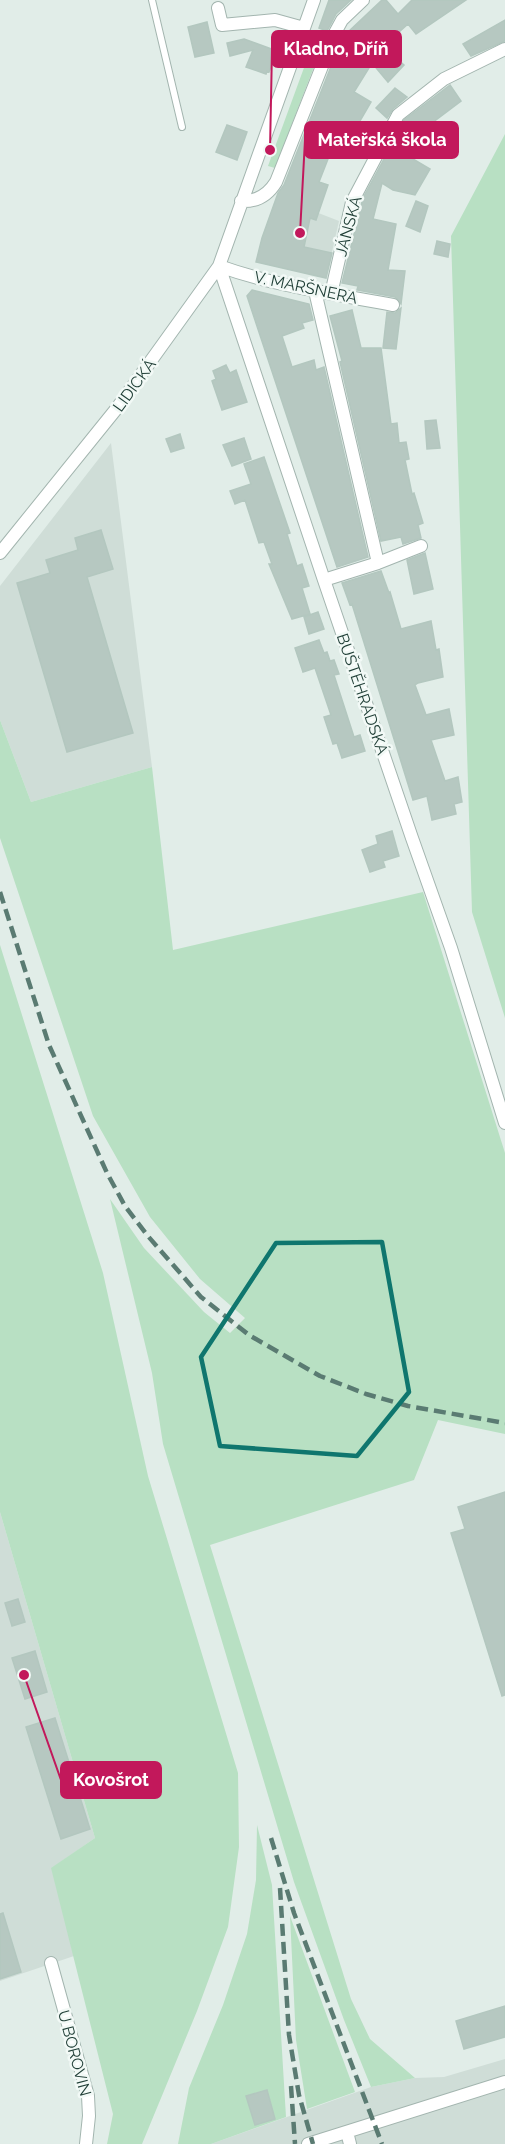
<svg xmlns="http://www.w3.org/2000/svg" width="505" height="2144" viewBox="0 0 505 2144" font-family="Raleway,sans-serif">
	<style>
		.built { fill: #cfddd7 }
		.green { fill: #b8e0c3 }
		.building { fill: #b6c8c1; stroke: #b3c7bf; stroke-width: 1.5 }
		.lines { fill: none; stroke-linecap: round; stroke-linejoin: round }
		.lane-casing { stroke: #a3b5af; stroke-width: 8 }
		.street-casing { stroke: #a3b5af; stroke-width: 14 }
		.lane { stroke: #fff; stroke-width: 6 }
		.street { stroke: #fff; stroke-width: 12 }
		.rail { stroke: #5a7b72; stroke-width: 4.5; stroke-dasharray: 12 6; stroke-linecap: butt }
		.marked { fill: none; stroke: #0f766e; stroke-width: 4.5; stroke-linejoin: round }
		.labels { text-anchor: middle; stroke-width: 5; stroke-linejoin: round; paint-order: stroke }
		.street-label { font-size: 16px; fill: #203f37; stroke: #f2f9f6 }
		.leader { fill: none; stroke: #c2185b; stroke-width: 2 }
		.callout-dot { fill: #c2185b; stroke: #f2f9f6; stroke-width: 2 }
		.callout { fill: #c2185b; stroke: #c2185b; stroke-width: 2 }
		.callout-label { font-size: 18px; text-anchor: middle; font-weight: bold; fill: #fff }
	</style>
	<rect width="100%" height="100%" fill="#e1ede8"/>
	<path class="built" d="M277 197 339 221 326 278 256 262 262 238Z
		M111 443 152 767 31 802 0 720V586Z
		M0 1512 95 1838 52 1868 74 1956 0 1981Z
		M505 2059V2144H211L371 2087 415 2078 444 2077Z"/>
	<path class="green" d="M316 35 325 38 275 168 268 166Z
		M505 134V1018L472 912 451 236Z
		M0 720 31 802 152 767 173 950 423 892 505 1153V1434L438 1420 414 1480 210 1545 351 1999 370 2039 415 2078 371 2087 344 2020 294 1882 163 1444 152 1373 110 1199 144 1248 204 1312 230 1333 245 1318 200 1279 150 1217 93 1116 0 838Z
		M0 945 103 1273 148 1476 238 1773 239 1847 228 1927 197 2011 142 2144H107L113 2114 51 1868 95 1838 0 1512Z
		M257 1825 272 1885 286 2117 211 2144H178L189 2088 223 2005 247 1934 256 1880Z
		M290 1916 355 2092 307 2109 296 2040Z"/>
	<path class="building" d="M329 0H351L336 14 327 31 319 28Z
		M382 0H386L398 14 412 0H466L416 34 408 24 389 41 394 46 390 52 404 65 388 82 372 63 354 92 371 102 357 126 377 138 366 158 335 141 319 182 328 185 316 220 310 218 304 247 332 253 326 278 256 262 262 238 278 193 284 185 338 49 346 34Z
		M505 20V41L471 56 463 44Z
		M207 22 214 53 195 57 188 27Z
		M244 39 277 51 269 72 267 71 266 74 246 67 253 50 230 56 227 43Z
		M450 85 461 101 428 126 416 144 400 129 404 120Z
		M395 88 407 97 393 109 387 118 376 108Z
		M227 125 247 132 237 160 216 152Z
		M391 146 430 169 415 195 393 190 382 183 373 219 396 224 388 270 405 271 401 304 395 297 357 290 358 286 342 283 363 198Z
		M416 201 428 206 420 232 406 226Z
		M437 241 450 244 448 257 434 254Z
		M252 290 309 304 313 320 302 323 304 328 282 336 292 367 314 360 316 370 324 367 368 557 337 567 247 296Z
		M401 308 396 349 383 348 387 312 395 313Z
		M352 310 361 348H381L391 424 397 423 399 443 406 442 409 459 405 460 412 494 414 493 423 523 418 525 421 538 403 544 401 537 381 541 340 362 342 361 330 316Z
		M226 365 230 373 236 370 247 402 222 410 212 381 216 379 213 371Z
		M436 420 440 448 427 449 425 421Z
		M180 434 184 448 171 452 166 439Z
		M244 438 251 459 232 466 223 445Z
		M264 457 290 533 287 534 297 566 302 564 309 586 302 588 310 614 292 619 269 564H272L264 542 259 543 245 500 235 504 230 491 251 484 244 464Z
		M101 530 113 569 87 577 133 733 67 752 17 583 50 573 46 560 78 550 75 538Z
		M425 553 433 589 414 594 407 560Z
		M381 571 389 593 390 592 401 629 431 621 436 650 439 649 443 677 418 683 415 685 426 715 449 709 454 735 431 740 445 781 458 777 462 802 454 804 456 814 432 820 427 796 413 800 352 604 350 605 342 583Z
		M318 612 324 629 309 634 304 617Z
		M319 640 324 653 327 652 330 661 334 660 339 674 334 675 354 737 360 735 365 751 342 758 337 743 333 744 324 717 331 715 315 668 303 672 295 648Z
		M392 831 399 856 383 861 385 867 370 872 362 850 378 844 376 836Z
		M505 1492V1695L502 1696 451 1533 465 1529 458 1507Z
		M18 1599 25 1622 12 1626 5 1603Z
		M35 1651 47 1692 25 1699 12 1658Z
		M55 1718 90 1829 61 1839 26 1727Z
		M3 1913 21 1972 0 1979V1914Z
		M505 2006V2037L464 2049 456 2021Z
		M267 2090 275 2119 255 2125 246 2096Z"/>
	<g class="lines">
		<g class="lane-casing">
			<path id="lane" d="M152 0 182 127"/>
		</g>
		<g class="street-casing">
			<path id="street" d="M218 8 222 25 275 20 304 28
				M241 201C257 202 268 195 276 182L336 31 342 20 363 0
				M219 266 324 580 412 838 451 948 505 1123
				M219 266C275 286 335 294 393 305
				M315 291 378 563
				M331 294 352 202 398 115 444 79 505 49
				M0 553 117 408 219 266 314 0
				M324 580 378 563 421 546
				M51 1963 88 2096 89 2116 86 2144
				M347 2132 350 2144
				M308 2144 505 2082"/>
		</g>
		<use href="#lane" class="lane"/>
		<use href="#street" class="street"/>
		<path class="rail" d="M0 892 49 1045 107 1173 125 1206 147 1235 201 1297 249 1335 320 1376 366 1394 408 1406 505 1423
			M271 1838 294 1913 382 2144
			M280 1888 289 2035 299 2095 313 2144
			M291 2086 295 2144"/>
	</g>
	<path class="marked" d="M382 1242 409 1392 357 1456 220 1446 201 1357 276 1243Z"/>
	<g class="labels">
		<g class="street-label">
			<text transform="translate(348 226) rotate(-75)" y="6">JÁNSKÁ</text>
			<text transform="translate(306 287) rotate(12)" y="6">V. MARŠNERA</text>
			<text transform="translate(134 385) rotate(-54)" y="6">LIDICKÁ</text>
			<text transform="translate(363 694) rotate(71)" y="6">BUŠTĚHRADSKÁ</text>
			<text transform="translate(75 2053) rotate(75)" y="6">U BOROVIN</text>
		</g>
	</g>
	<path class="leader" d="M270 150L272 49M300 233L305 140M24 1675L61 1780"/>
	<g class="callout-dot">
		<circle cx="270" cy="150" r="6"/>
		<circle cx="300" cy="233" r="6"/>
		<circle cx="24" cy="1675" r="6"/>
	</g>
	<g class="callout">
		<rect x="272" y="31" width="129" height="36" rx="6"/>
		<rect x="305" y="122" width="153" height="36" rx="6"/>
		<rect x="61" y="1762" width="100" height="36" rx="6"/>
	</g>
	<g class="callout-label">
		<text x="336" y="55">Kladno, Dříň</text>
		<text x="382" y="146">Mateřská škola</text>
		<text x="111" y="1786">Kovošrot</text>
	</g>
</svg>
